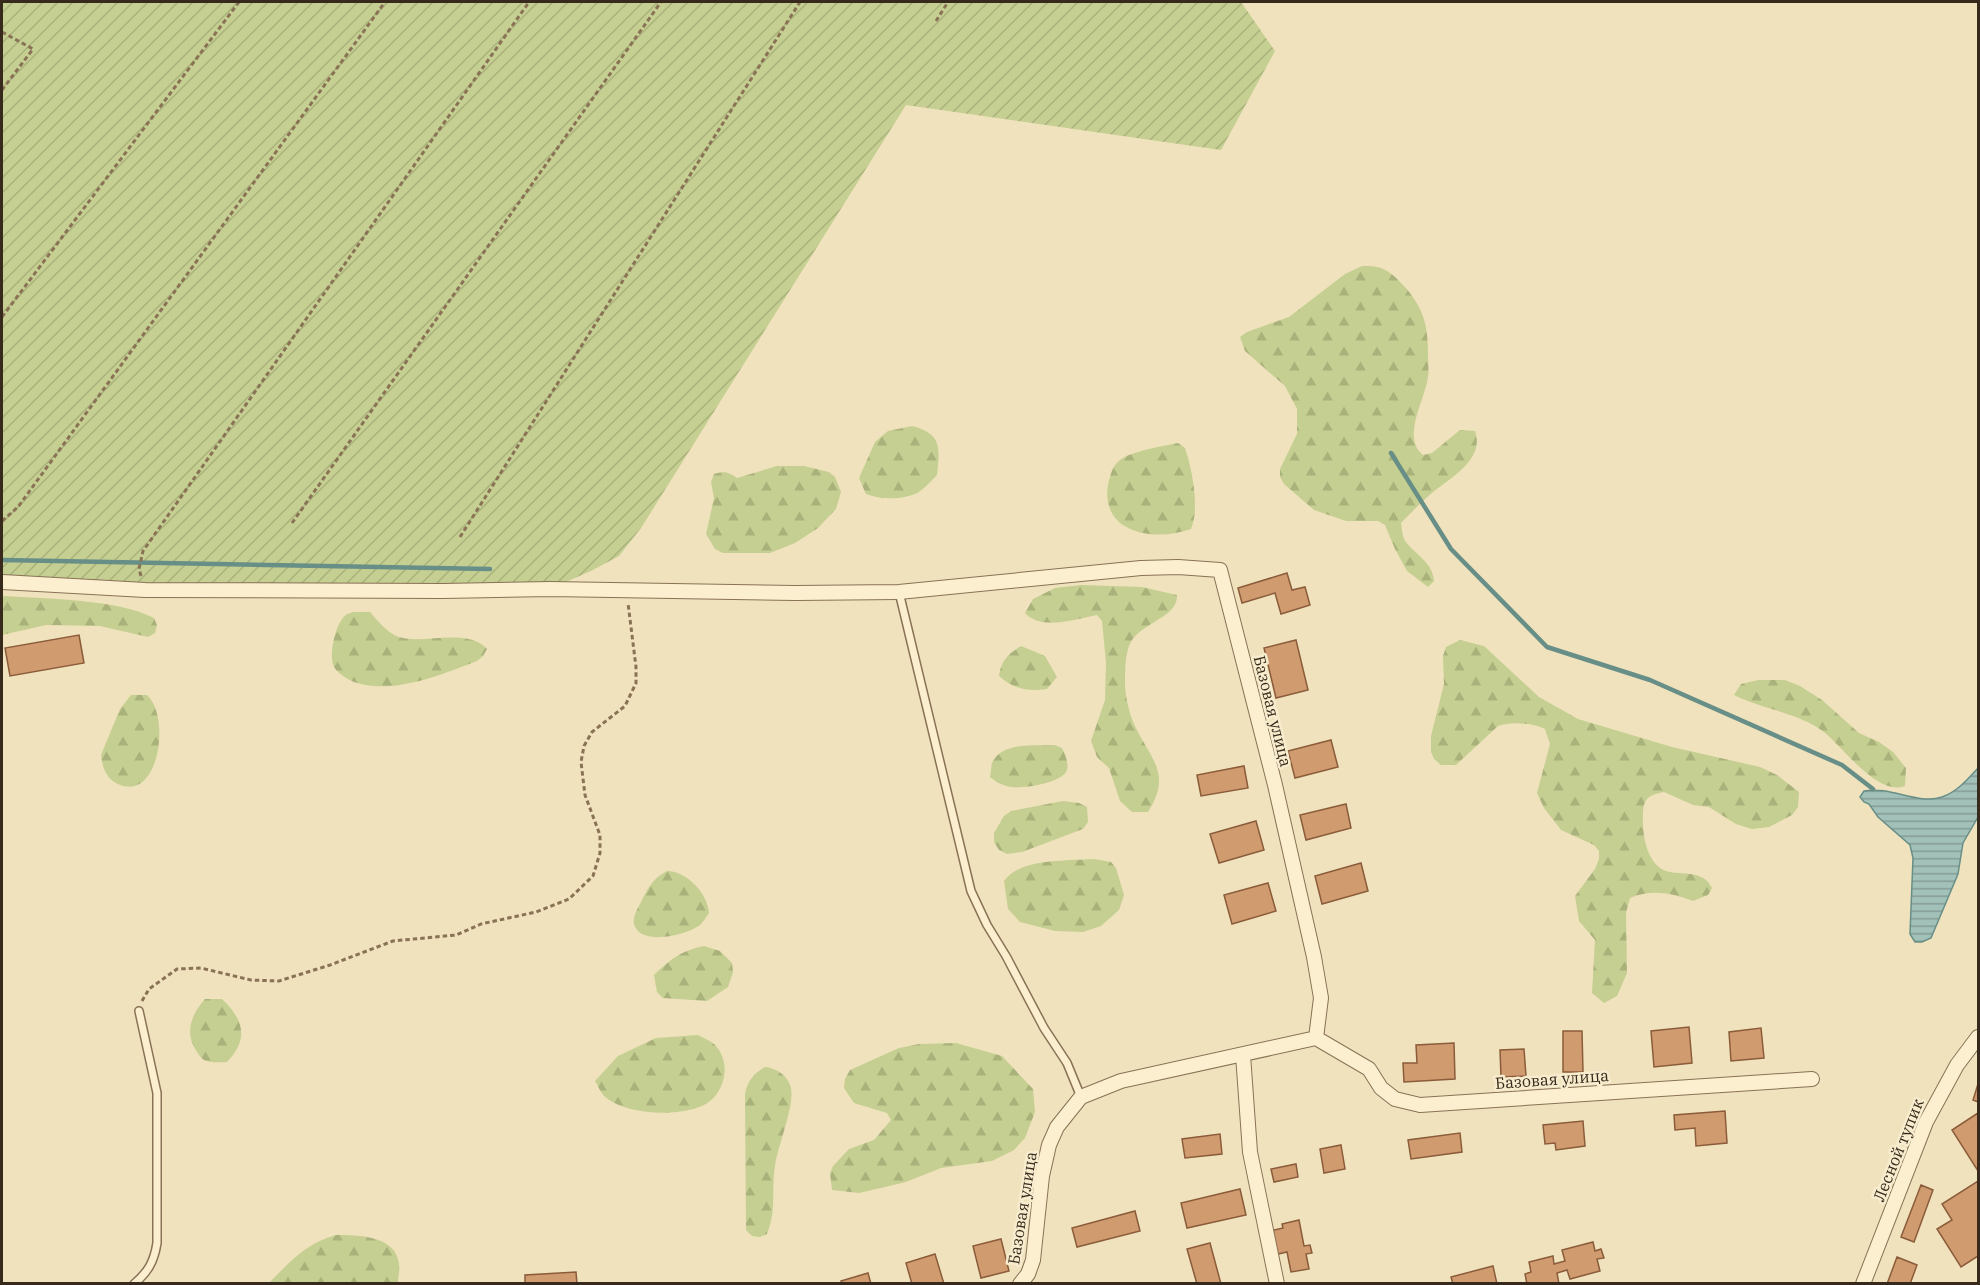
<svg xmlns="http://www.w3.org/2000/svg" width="1980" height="1285" viewBox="0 0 1980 1285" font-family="'IBM Plex Serif',serif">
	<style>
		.forest { fill: url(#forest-firs) }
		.garden { fill: url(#garden-furrows) }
		.water { fill: url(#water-rules); stroke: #688f87; stroke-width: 1.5 }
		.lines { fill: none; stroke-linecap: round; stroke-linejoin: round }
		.stream { stroke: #688f87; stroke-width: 4.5 }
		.building { fill: #d19b70; stroke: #8a5c3a; stroke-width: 1.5 }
		.lane-casing { stroke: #897255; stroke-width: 10 }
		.street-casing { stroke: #897255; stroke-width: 16 }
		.path { stroke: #897255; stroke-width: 3; stroke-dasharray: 4.5 3; stroke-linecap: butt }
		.lane { stroke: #fbefd0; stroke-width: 7 }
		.street { stroke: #fbefd0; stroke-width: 14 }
		.labels { text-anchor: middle; stroke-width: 5; stroke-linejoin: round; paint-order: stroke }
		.street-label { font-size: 16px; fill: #37291b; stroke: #f7eccd }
	</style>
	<defs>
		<pattern id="forest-firs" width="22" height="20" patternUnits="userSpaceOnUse" patternTransform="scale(1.5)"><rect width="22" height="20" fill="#c5cf91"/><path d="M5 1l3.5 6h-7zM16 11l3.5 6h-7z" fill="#aab27c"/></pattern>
		<pattern id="garden-furrows" width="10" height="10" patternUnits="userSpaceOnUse" patternTransform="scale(1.5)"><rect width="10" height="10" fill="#c5cf91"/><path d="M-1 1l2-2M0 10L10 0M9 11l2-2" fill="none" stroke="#aab27c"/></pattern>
		<pattern id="water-rules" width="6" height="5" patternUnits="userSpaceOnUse" patternTransform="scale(1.5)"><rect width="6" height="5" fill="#a1c1b9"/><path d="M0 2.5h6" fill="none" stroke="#849d96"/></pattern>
	</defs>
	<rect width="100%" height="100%" fill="#f0e2bd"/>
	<path class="forest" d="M1362 266C1384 265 1391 272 1405 287 1424 309 1428 326 1428 354 1428 362 1429 370 1428 377 1425 400 1401 438 1423 455L1432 453 1460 430 1475 431C1485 460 1451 477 1432 493 1421 502 1411 513 1401 523 1402 529 1402 537 1406 542 1416 555 1433 563 1434 581L1428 587 1407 571 1395 549 1385 525 1378 521H1346L1314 510 1284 484 1280 477V469L1297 434V409L1285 386 1245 351 1240 337 1247 332 1289 317 1345 274Z
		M912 426C942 434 940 447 937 475 932 480 926 487 919 492 905 500 881 500 866 494L859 478 875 442 888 431Z
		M1178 443 1185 448C1192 469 1200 508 1191 529 1156 542 1100 534 1108 485 1110 476 1112 466 1120 460 1132 451 1163 446 1178 443Z
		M777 466H804L829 472 835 477 841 492 836 509 818 528 795 543 770 553H723L715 549 706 534 714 498 711 482 714 474C724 471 729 472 737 478Z
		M1081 585 1142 587 1177 595C1178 619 1138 622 1129 646 1125 658 1125 671 1125 683 1125 695 1129 713 1134 724 1150 759 1173 773 1148 812H1132L1120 801 1109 768 1097 757 1091 741 1105 700 1106 663 1102 621 1097 615C1076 619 1041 631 1025 613L1033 599 1055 588Z
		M5 596C46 599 118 599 154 618L157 625 155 633 148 637 100 626 46 625 2 635V597Z
		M354 612H370C379 622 386 632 399 637 424 645 467 627 487 649L483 656 477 661C443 674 398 693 361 684 351 682 339 675 334 667 328 656 336 621 346 615 347 614 353 612 354 612Z
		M1460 640 1484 646 1539 697 1578 719 1672 747 1760 767 1777 775 1799 792 1798 807 1792 815 1769 827 1752 829 1736 824 1709 807 1693 805 1664 792C1650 795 1644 797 1643 812 1642 831 1645 863 1666 871 1682 876 1703 869 1712 888L1708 895 1693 901C1671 893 1652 889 1630 898L1626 913 1627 973 1617 996 1604 1003 1592 993 1595 940 1579 921 1575 896 1595 869 1599 859V851L1594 845 1561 830 1544 808 1537 793 1550 744 1545 729C1533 723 1511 721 1498 726L1456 765H1441L1434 759 1431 752V736L1444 684 1443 656 1446 647Z
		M1021 646 1045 656 1057 677 1047 689C1029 692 1013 689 999 676 1001 660 1008 654 1021 646Z
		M1758 680H1785L1800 686 1822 700 1859 733 1879 742 1893 752 1906 768 1905 786C1878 797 1842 746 1824 732 1797 712 1764 710 1734 695L1741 684Z
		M131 695H147C172 718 158 806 116 783 106 778 102 766 101 755L120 709Z
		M1055 745 1062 748C1065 754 1069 763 1067 770 1063 783 1022 789 1011 787 1002 785 997 783 990 777 991 773 991 766 992 763 1002 741 1036 746 1055 745Z
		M1063 801 1079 803 1087 807 1088 822 1083 829 1022 852 1007 854 999 850 994 842V833L1004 816 1011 811Z
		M1094 859 1111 862 1116 868 1124 895 1119 910 1101 926 1083 932 1055 931 1020 922 1008 909 1004 881C1020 858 1068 861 1094 859Z
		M667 871C687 871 708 894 709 913 706 917 704 921 701 924 689 935 640 947 634 924 632 916 640 905 643 898 649 886 655 877 667 871Z
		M704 946 720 951 732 963 733 972 728 987 707 1001 663 998 657 992 654 975C671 959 680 951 704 946Z
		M205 999H222C244 1020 249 1039 227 1062 221 1062 213 1063 207 1061 202 1060 200 1056 197 1052 184 1033 191 1015 205 999Z
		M698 1035C703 1038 709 1040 714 1044 733 1062 725 1096 702 1106 676 1117 627 1115 605 1097 601 1093 598 1086 595 1081L618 1056 656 1038Z
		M956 1043 1002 1056 1033 1089 1035 1112 1025 1138 1014 1150 992 1161 941 1168 906 1182 859 1193 832 1190 830 1173 833 1166 849 1149 874 1140 891 1120 887 1113 854 1103 844 1088 845 1079 850 1070 899 1048 919 1044Z
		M765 1067C775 1068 786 1074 790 1085 797 1101 777 1147 775 1166 771 1190 777 1210 767 1234L760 1237 752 1236 746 1230 745 1094C747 1082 754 1073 765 1067Z
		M336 1235C357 1235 396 1235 399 1264 400 1270 398 1278 398 1283H269C291 1261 305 1244 336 1235Z"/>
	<path class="garden" d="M2 2H1241L1275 51 1221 150 906 105 641 528 619 556 591 571 550 589 2 582Z"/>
	<path class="water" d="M1978 768V817L1963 843 1958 874 1931 938 1922 942H1915L1910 934 1913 858 1910 845 1878 817 1869 804 1864 802 1860 797 1864 791C1891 786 1918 805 1942 797 1957 792 1968 779 1978 768Z"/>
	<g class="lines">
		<path class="stream" d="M1391 453 1451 549 1547 647 1650 680 1842 765 1873 789
			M2 560 490 569"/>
	</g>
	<path class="building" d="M1287 573 1292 590 1305 587 1310 605 1281 614 1275 593 1242 603 1238 588Z
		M79 635 84 663 10 676 5 648Z
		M1296 640 1308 690 1276 698 1264 648Z
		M1331 740 1338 767 1295 778 1288 751Z
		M1244 766 1248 788 1201 796 1197 775Z
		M1346 804 1351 828 1306 840 1300 815Z
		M1256 821 1264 850 1219 863 1210 834Z
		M1361 863 1368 891 1322 904 1315 876Z
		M1268 883 1276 911 1232 924 1224 895Z
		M1689 1027 1692 1063 1654 1067 1651 1031Z
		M1761 1028 1764 1058 1731 1061 1729 1032Z
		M1563 1031H1582L1583 1072H1563Z
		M1454 1043 1455 1079 1404 1082 1403 1063H1417L1416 1045Z
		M1524 1049 1526 1076 1501 1077 1500 1050Z
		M1978 1084V1102L1973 1100Z
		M1725 1111 1727 1143 1696 1146 1695 1128 1675 1130 1674 1115Z
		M1978 1113V1171L1952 1130Z
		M1583 1121 1585 1146 1556 1150 1555 1143 1545 1144 1543 1125Z
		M1460 1133 1462 1152 1411 1159 1408 1140Z
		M1220 1134 1222 1154 1185 1158 1182 1139Z
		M1341 1145 1345 1169 1324 1173 1320 1149Z
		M1296 1164 1298 1177 1274 1182 1271 1169Z
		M1978 1181V1256L1961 1267 1937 1229 1952 1220 1942 1204Z
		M1921 1185 1933 1190 1914 1242 1901 1237Z
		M1240 1189 1246 1215 1187 1228 1181 1203Z
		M1135 1211 1140 1231 1077 1247 1072 1228Z
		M1299 1220 1304 1246 1310 1245 1312 1253 1306 1254 1309 1269 1291 1272 1287 1252 1274 1255 1270 1231 1283 1228 1282 1224Z
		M1001 1239 1009 1271 981 1278 973 1246Z
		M1593 1242 1595 1251 1601 1249 1604 1258 1597 1259 1600 1271 1570 1279 1567 1270 1557 1273 1559 1284H1527L1525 1274 1531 1272 1529 1262 1553 1256 1554 1264 1565 1261 1562 1250Z
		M1210 1243 1221 1284H1197L1187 1249Z
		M935 1254 944 1284H912L906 1263Z
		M1897 1257 1917 1265 1910 1284H1887Z
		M1493 1266 1497 1284H1453L1451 1277Z
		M576 1272 577 1284H525V1275Z
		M868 1273 871 1284H842L841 1281Z"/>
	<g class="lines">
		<g class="lane-casing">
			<path id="lane" d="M899 592 971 891 987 925 1006 956 1044 1028 1067 1063 1081 1097
				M134 1284C148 1272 154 1262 157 1243V1093L139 1011"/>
		</g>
		<g class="street-casing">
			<path id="street" d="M2 582 145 590 443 591 550 589 795 593 899 592 1141 568 1178 567 1220 570 1275 785 1314 957 1321 998 1316 1038
				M1243 1055 1250 1152 1277 1284
				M1020 1284 1028 1274 1033 1260 1042 1176 1049 1145 1057 1127 1081 1097 1121 1081 1316 1038 1369 1069 1381 1088 1395 1099 1420 1105 1812 1079
				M1863 1284 1926 1122 1957 1065 1978 1037"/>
		</g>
		<path class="path" d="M936 21 948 2
			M2 32 33 49 2 90
			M2 317 239 2
			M2 521 18 507 385 2
			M292 523 661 2
			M460 537 800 2
			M141 576 139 569 143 551 529 2
			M142 1001 149 989 177 969 201 968 251 980 279 981 330 965 393 941 456 935 481 924 536 912 569 899 593 876 600 853V835L585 795 581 762 584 746 592 732 625 706 636 683V667L628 603"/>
		<use href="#lane" class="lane"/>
		<use href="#street" class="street"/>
	</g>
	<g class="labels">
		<g class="street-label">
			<text transform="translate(1273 711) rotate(76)" y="6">Базовая улица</text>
			<text transform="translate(1552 1079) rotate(-4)" y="6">Базовая улица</text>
			<text transform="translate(1898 1150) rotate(-68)" y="6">Лесной тупик</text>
			<text transform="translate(1022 1208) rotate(-81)" y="6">Базовая улица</text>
		</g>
	</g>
	<rect width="1980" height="1285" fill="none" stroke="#37291b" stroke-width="6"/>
</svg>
